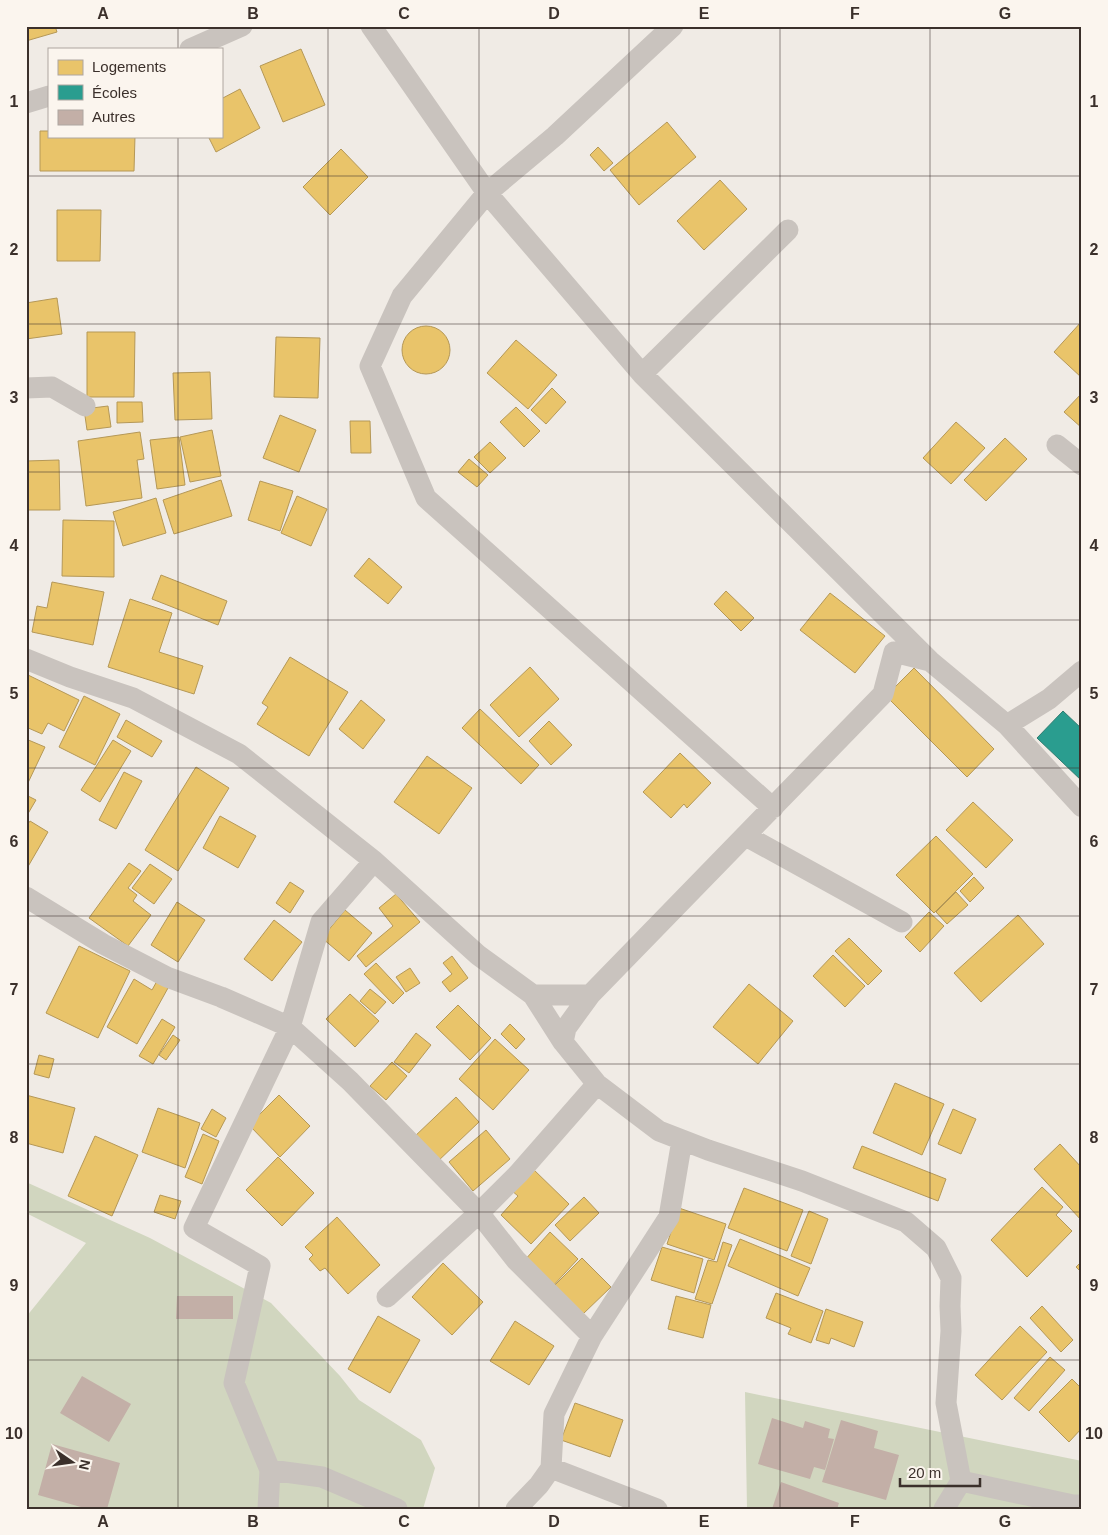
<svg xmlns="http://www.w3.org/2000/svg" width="1108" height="1535" viewBox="0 0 1108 1535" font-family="Arial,sans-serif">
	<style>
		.green { fill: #d1d6bf }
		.homes { fill: #e9c46a; stroke: #b59857 }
		.schools { fill: #2a9d8f; stroke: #2f7c71 }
		.building { fill: #c3afa7 }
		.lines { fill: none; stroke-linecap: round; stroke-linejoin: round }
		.minor { stroke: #c9c3be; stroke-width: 21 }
		.grid { fill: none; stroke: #3b302b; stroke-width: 1; stroke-opacity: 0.55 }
		.neatline { fill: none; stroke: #3b302b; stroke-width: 2 }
		.grid-label { font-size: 16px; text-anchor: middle; font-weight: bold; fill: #3b302b }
	</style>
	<rect width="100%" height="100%" fill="#f0ebe5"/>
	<path class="green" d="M26 1182 150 1238 271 1303 340 1376 359 1400 421 1440 435 1468 423 1509H26V1317L86 1243 26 1213Z
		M745 1392 1082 1461V1509H747Z"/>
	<path class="homes" d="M26 26H55L57 32 26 41Z
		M301 49 325 105 283 122 260 66Z
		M240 89 260 128 216 152 208 136H221V99Z
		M667 122 696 157 639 205 610 170Z
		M40 131H49V136H135L134 171H40Z
		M598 147 613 163 604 171 590 155Z
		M341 149 368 177 330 215 303 187Z
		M720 180 747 209 704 250 677 221Z
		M57 210H101L100 261H57Z
		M57 298 62 334 26 339V303Z
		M1082 321V378L1054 352Z
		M402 350a24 24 0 1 1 48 0a24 24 0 1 1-48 0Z
		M87 332H135L134 397H87Z
		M276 337 320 338 318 398 274 397Z
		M516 340 557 375 528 409 487 373Z
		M210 372 212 419 175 420 173 373Z
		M552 388 566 402 546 424 531 410Z
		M1082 393V428L1064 412Z
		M117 402H142L143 422 117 423Z
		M108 406 111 427 87 430 84 409Z
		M516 407 540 431 524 447 500 422Z
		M280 415 316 430 299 472 263 458Z
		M350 421H370L371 453H351Z
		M956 422 985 448 951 484 923 458Z
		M212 430 221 476 190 482 180 437Z
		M140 432 144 459 137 460 142 498 86 506 78 441Z
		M179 437 185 485 157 489 150 440Z
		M1005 438 1027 459 986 501 964 480Z
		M490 442 506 458 490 473 474 457Z
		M469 459 488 475 477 487 458 472Z
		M59 460 60 510H26V461Z
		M221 480 232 516 174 534 163 500Z
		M260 481 293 491 280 531 248 520Z
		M297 496 327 509 311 546 281 533Z
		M156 498 166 533 123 546 113 512Z
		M63 520 114 521V577L62 576Z
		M369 558 402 587 388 604 354 576Z
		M161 575 227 601 218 625 152 599Z
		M52 582 104 592 93 645 32 632 37 606 47 608Z
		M726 591 754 618 741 631 714 604Z
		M830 593 885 636 855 673 800 630Z
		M130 599 172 613 159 652 203 666 194 694 108 667Z
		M290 657 348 692 309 756 257 724 268 707 262 703Z
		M530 667 559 699 519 737 490 705Z
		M914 668 994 749 967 777 886 696Z
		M26 674 79 700 64 731 48 723 42 734 26 727Z
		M84 696 120 714 95 765 59 747Z
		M361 700 385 720 363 749 339 729Z
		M480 709 539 765 521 784 462 728Z
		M126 720 162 741 152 757 117 737Z
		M549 721 572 745 551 765 529 741Z
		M26 739 45 747 26 787Z
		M113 740 131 751 100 802 81 790Z
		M680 753 711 783 687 808 684 804 671 818 643 792Z
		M427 756 472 788 439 834 394 802Z
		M196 767 229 788 178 871 145 850Z
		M124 772 142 781 116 829 99 820Z
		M26 795 36 800 26 817Z
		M973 802 1013 840 986 868 946 830Z
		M220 816 256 836 238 868 203 848Z
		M30 821 48 832 26 870V827Z
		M936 836 973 874 934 913 896 875Z
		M129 863 141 871 128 888 137 895 133 901 151 915 128 946 89 918Z
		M150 864 172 879 154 904 132 888Z
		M974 877 984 888 970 902 960 891Z
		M290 882 304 891 290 913 276 903Z
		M956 892 968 905 947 924 936 912Z
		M396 894 420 922 366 967 357 956 393 926 379 908Z
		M177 902 205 920 178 962 151 945Z
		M345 910 372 933 349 961 322 938Z
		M929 912 944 926 920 952 905 937Z
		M1018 915 1044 944 981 1002 954 973Z
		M274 920 302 942 272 981 244 959Z
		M849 938 882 971 868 985 835 951Z
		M79 946 130 971 98 1038 46 1013Z
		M833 955 865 986 845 1007 813 976Z
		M452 956 468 978 450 992 442 982 452 974 443 963Z
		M376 963 404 993 393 1004 364 974Z
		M410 968 420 983 406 992 396 977Z
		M134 979 152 990 157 981 168 988 137 1044 107 1027Z
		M749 984 793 1021 758 1064 713 1027Z
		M370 989 386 1002 375 1014 360 1001Z
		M350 994 379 1021 355 1047 326 1019Z
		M458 1005 491 1038 470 1060 436 1027Z
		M162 1019 175 1027 153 1064 139 1056Z
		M510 1024 525 1039 516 1049 501 1034Z
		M416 1033 431 1045 409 1073 394 1062Z
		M173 1035 180 1040 166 1060 159 1055Z
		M495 1039 529 1070 493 1110 459 1079Z
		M39 1055 54 1059 49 1078 34 1074Z
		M392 1062 407 1076 386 1100 370 1086Z
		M895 1083 944 1104 922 1155 873 1133Z
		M26 1095 75 1108 63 1153 26 1143Z
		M279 1095 310 1126 280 1157 249 1125Z
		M456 1097 479 1122 436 1163 413 1138Z
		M158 1108 200 1123 185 1168 142 1152Z
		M212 1109 226 1118 216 1137 201 1129Z
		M953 1109 976 1119 961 1154 938 1144Z
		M486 1130 510 1159 473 1191 449 1162Z
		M203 1134 219 1141 202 1184 185 1177Z
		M95 1136 138 1155 112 1216 68 1196Z
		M1060 1144 1082 1168V1221L1034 1169Z
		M862 1146 946 1179 938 1201 853 1168Z
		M278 1157 314 1193 282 1226 246 1190Z
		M532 1168 569 1204 531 1244 501 1215 518 1196 511 1190Z
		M1042 1187 1063 1207 1056 1215 1072 1231 1027 1277 991 1240Z
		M744 1188 803 1210 787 1251 728 1228Z
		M160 1195 181 1201 175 1219 154 1212Z
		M584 1197 599 1213 570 1241 555 1225Z
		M679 1208 726 1224 714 1260 667 1244Z
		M809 1211 828 1219 811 1264 791 1256Z
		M337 1217 380 1265 348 1294 325 1268 320 1271 309 1259 313 1255 305 1247Z
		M550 1232 578 1259 551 1288 523 1262Z
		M740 1239 810 1268 798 1296 728 1266Z
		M723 1242 732 1245 712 1304 695 1299 708 1260 717 1262Z
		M662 1247 703 1259 694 1293 651 1280Z
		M582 1258 611 1287 583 1314 555 1285Z
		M1082 1261V1273L1076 1267Z
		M443 1263 483 1302 452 1335 412 1297Z
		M776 1293 823 1311 811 1343 788 1334 791 1328 766 1318Z
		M676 1296 711 1305 703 1338 668 1329Z
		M1042 1306 1073 1340 1061 1352 1030 1318Z
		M826 1309 863 1322 854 1347 831 1338 829 1344 816 1340Z
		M378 1316 420 1340 390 1393 348 1369Z
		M515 1321 554 1346 529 1385 490 1361Z
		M1020 1326 1047 1352 1002 1400 975 1375Z
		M1050 1357 1065 1370 1029 1411 1014 1398Z
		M1072 1379 1082 1389V1428L1069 1442 1039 1412Z
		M575 1403 623 1420 610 1457 561 1440Z"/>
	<path class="schools" d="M1063 711 1082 729V781L1037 738Z"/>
	<path class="building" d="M177 1296H233V1319H176Z
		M82 1376 131 1404 109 1442 60 1413Z
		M772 1418 803 1428 805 1421 830 1429 828 1438 834 1439 825 1470 814 1467 810 1479 758 1464Z
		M841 1420 878 1431 874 1448 899 1455 886 1500 822 1482Z
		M52 1444 120 1463 107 1509H88L38 1495Z
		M781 1482 839 1503 837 1509H772Z"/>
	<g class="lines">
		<path class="minor" d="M371 26 487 193 642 374 930 661 1007 725 1082 807
			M673 26 555 136 487 193 402 296 370 366 426 498 773 808
			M190 49 242 26
			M26 103 49 96
			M642 374 788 230
			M26 388 52 387 85 406
			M1057 445 1082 465
			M26 659 70 677 133 698 239 754 374 861 478 955 533 995 563 1042 597 1084 659 1131 708 1150 802 1181 906 1222 936 1248 951 1278 950 1306 951 1331 946 1403 961 1481 944 1509
			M1007 725 1049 699 1082 671
			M746 836 902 922
			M26 897 103 944 167 977 221 997 290 1027 350 1081 479 1213 516 1260 592 1336
			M533 995H590
			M563 1042 566 1028 590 995 883 694 894 652 930 661
			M387 1297 479 1213 519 1173 597 1084
			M551 1468 657 1509
			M270 1470 322 1477 397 1509
			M961 1481 1073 1505H1082
			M268 1509 270 1470 234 1383 260 1266 194 1228 290 1027 321 922 374 861
			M516 1509 539 1485 551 1468 554 1414 592 1336 669 1217 682 1140"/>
	</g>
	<path class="grid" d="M178 26V49M328 26V1509M479 26V1509M629 26V1509M780 26V1509M930 26V1509M178 136V1509M26 176H1082M26 324H1082M26 472H1082M26 620H1082M26 768H1082M26 916H1082M26 1064H1082M26 1212H1082M26 1360H1082"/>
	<rect width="1108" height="1535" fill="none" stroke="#fbf5ee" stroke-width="55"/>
	<rect x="48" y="48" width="175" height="90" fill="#fbf5ee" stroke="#aea6a0"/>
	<rect x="58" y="60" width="25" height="15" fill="#e9c46a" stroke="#aea6a0"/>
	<text x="92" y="72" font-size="15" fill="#3b302b">Logements</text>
	<rect x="58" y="85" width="25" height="15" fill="#2a9d8f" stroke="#aea6a0"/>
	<text x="92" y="98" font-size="15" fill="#3b302b">Écoles</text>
	<rect x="58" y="110" width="25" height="15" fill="#c3afa7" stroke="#aea6a0"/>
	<text x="92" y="122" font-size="15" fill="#3b302b">Autres</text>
	<g transform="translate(72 1462) rotate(103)" stroke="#fbf5ee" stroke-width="4" paint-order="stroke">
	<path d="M0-4L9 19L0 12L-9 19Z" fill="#3b302b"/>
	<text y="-8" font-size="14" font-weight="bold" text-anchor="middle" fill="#3b302b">N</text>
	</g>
	<path d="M900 1478v8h80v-8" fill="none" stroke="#3b302b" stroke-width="2.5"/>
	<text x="908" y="1478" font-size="15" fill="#3b302b" stroke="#fbf5ee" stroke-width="4" paint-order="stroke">20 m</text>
	<rect x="28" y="28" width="1052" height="1480" class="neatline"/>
	<g class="grid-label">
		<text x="103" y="19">A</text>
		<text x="253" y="19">B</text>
		<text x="404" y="19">C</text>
		<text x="554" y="19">D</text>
		<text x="704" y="19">E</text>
		<text x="855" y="19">F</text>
		<text x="1005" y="19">G</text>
		<text x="14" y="107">1</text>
		<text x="1094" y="107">1</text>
		<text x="14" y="255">2</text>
		<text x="1094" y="255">2</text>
		<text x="14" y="403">3</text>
		<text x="1094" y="403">3</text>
		<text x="14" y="551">4</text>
		<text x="1094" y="551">4</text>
		<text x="14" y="699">5</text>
		<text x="1094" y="699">5</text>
		<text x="14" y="847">6</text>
		<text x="1094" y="847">6</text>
		<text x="14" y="995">7</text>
		<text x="1094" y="995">7</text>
		<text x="14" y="1143">8</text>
		<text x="1094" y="1143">8</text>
		<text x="14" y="1291">9</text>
		<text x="1094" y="1291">9</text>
		<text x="14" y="1439">10</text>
		<text x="1094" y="1439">10</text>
		<text x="103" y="1527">A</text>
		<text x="253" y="1527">B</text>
		<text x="404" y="1527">C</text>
		<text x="554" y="1527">D</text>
		<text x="704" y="1527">E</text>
		<text x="855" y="1527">F</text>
		<text x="1005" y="1527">G</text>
	</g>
</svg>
